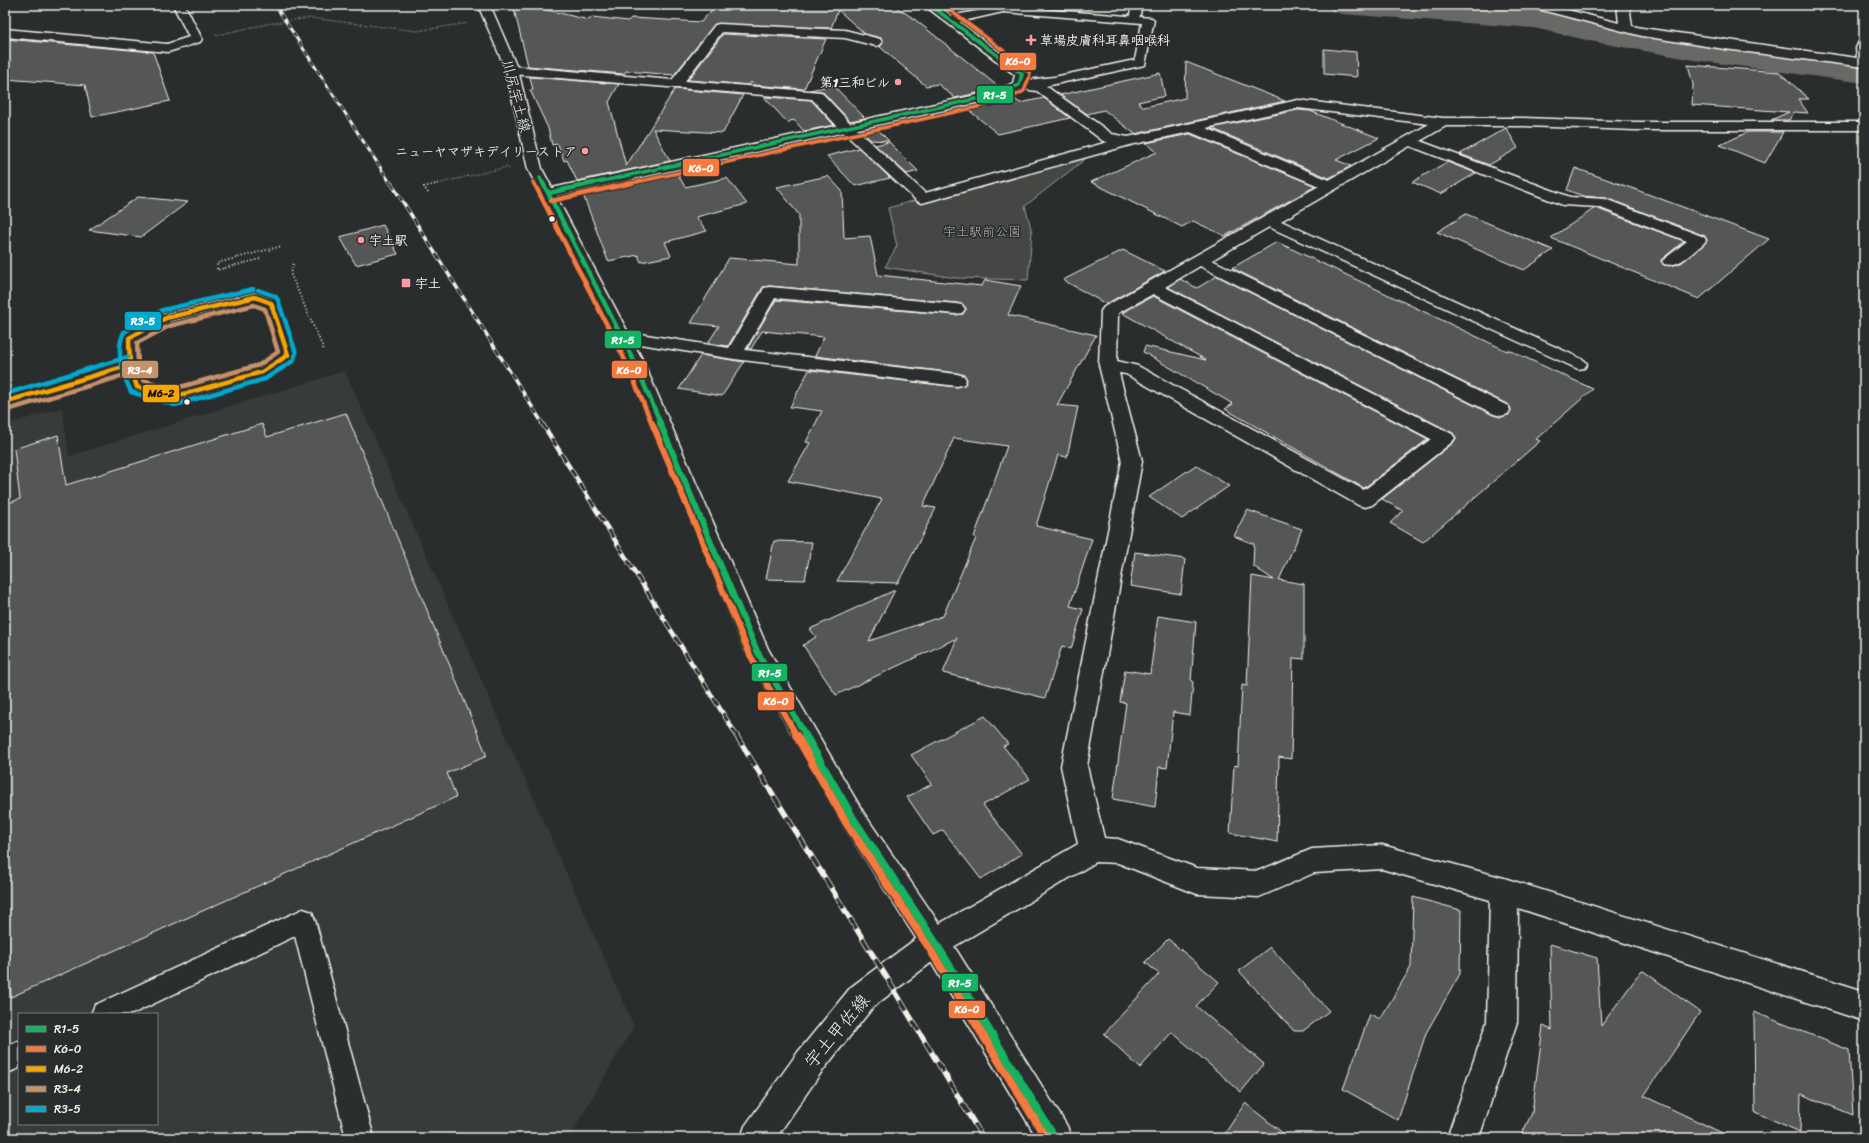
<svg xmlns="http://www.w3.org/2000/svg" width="1869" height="1143" viewBox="0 0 1869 1143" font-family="Sriracha,'Klee One',sans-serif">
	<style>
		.built { fill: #373a3a; fill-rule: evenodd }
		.green { fill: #444645; stroke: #9c9c96 }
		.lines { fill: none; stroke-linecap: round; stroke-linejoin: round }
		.river { fill: #676866; fill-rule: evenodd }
		.building { fill: #555756; stroke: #f4f1e8 }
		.lane-casing { stroke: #f4f1e8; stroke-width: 3 }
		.street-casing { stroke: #f4f1e8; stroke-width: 3 }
		.secondary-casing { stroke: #f4f1e8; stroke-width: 3 }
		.primary-casing { stroke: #f4f1e8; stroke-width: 3 }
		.path-far1 { stroke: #f4f1e8; stroke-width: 1.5; stroke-dasharray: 0.5 2; stroke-linecap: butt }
		.path { stroke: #f4f1e8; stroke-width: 2; stroke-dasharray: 1 2.5; stroke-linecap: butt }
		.lane { fill: #2a2d2e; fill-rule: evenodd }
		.street { fill: #2a2d2e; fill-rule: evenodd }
		.secondary { fill: #2a2d2e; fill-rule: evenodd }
		.primary { fill: #2a2d2e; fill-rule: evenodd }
		.rail-far3-casing { stroke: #f4f1e8; stroke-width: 3 }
		.rail-far2-casing { stroke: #f4f1e8; stroke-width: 3.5 }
		.rail-far1-casing { stroke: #f4f1e8; stroke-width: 4.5 }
		.rail-casing { stroke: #f4f1e8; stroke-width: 5.5 }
		.rail-far3 { stroke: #2a2d2e; stroke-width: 2; stroke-dasharray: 5.5; stroke-linecap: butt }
		.rail-far2 { stroke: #2a2d2e; stroke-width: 2.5; stroke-dasharray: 7; stroke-linecap: butt }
		.rail-far1 { stroke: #2a2d2e; stroke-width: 3; stroke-dasharray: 9; stroke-linecap: butt }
		.rail { stroke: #2a2d2e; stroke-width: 4; stroke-dasharray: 12; stroke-linecap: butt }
		.bus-1-far3-casing { stroke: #2a2d2e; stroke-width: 5.5 }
		.bus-1-far2-casing { stroke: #2a2d2e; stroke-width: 7 }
		.bus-1-far1-casing { stroke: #2a2d2e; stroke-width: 9 }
		.bus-1-casing { stroke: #2a2d2e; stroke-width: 11 }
		.bus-2-far3-casing { stroke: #2a2d2e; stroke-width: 5.5 }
		.bus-2-far2-casing { stroke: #2a2d2e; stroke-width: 7 }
		.bus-2-far1-casing { stroke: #2a2d2e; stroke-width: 9 }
		.bus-2-casing { stroke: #2a2d2e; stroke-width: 11 }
		.bus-3-casing { stroke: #2a2d2e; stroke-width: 7 }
		.bus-4-casing { stroke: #2a2d2e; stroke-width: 7 }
		.bus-5-casing { stroke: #2a2d2e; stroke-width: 7 }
		.bus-1-far3 { stroke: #13b361; stroke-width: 3.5 }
		.bus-1-far2 { stroke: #13b361; stroke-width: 4.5 }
		.bus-1-far1 { stroke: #13b361; stroke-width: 6 }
		.bus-1 { stroke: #13b361; stroke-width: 8 }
		.bus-2-far3 { stroke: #f6793e; stroke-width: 3.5 }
		.bus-2-far2 { stroke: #f6793e; stroke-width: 4.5 }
		.bus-2-far1 { stroke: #f6793e; stroke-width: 6 }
		.bus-2 { stroke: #f6793e; stroke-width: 8 }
		.bus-3 { stroke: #f7a600; stroke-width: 4.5 }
		.bus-4 { stroke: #c7916a; stroke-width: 4.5 }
		.bus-5 { stroke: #00a9ce; stroke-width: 4.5 }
		.poi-dot { fill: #ff9aa2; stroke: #2a2d2e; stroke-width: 1.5 }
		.bus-dot { fill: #f4f1e8; stroke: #2a2d2e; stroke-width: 1.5 }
		.labels { text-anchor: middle; stroke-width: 3; stroke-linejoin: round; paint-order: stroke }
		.far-poi-label { font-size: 13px; font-weight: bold; fill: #f4f1e8; stroke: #2a2d2e; text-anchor: start }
		.far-park-label { font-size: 13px; fill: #b6b5af; stroke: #2a2d2e }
		.street-label { font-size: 15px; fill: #f4f1e8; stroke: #2a2d2e }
		.near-street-label { font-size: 18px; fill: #f4f1e8; stroke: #2a2d2e }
		.line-badge { stroke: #2a2d2e; stroke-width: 1.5 }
		.badge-label { font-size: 11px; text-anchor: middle; font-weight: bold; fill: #fff }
		.pale-badge-label { font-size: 11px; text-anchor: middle; font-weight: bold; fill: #111 }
	</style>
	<rect width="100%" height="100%" fill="#2a2d2e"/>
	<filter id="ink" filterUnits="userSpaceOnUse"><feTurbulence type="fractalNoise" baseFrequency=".025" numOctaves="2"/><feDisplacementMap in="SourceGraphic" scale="8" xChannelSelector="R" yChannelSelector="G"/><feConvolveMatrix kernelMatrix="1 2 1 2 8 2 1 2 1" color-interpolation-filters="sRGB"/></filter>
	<g filter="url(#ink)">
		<path class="built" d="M345 371 634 1026 569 1138H5V425L62 408 69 456ZM19 1014H157V1124H19Z"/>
		<path class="green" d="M1098 149 1025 206 1032 232 1028 280 956 278 885 267 897 246 888 208Z"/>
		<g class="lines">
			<path class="river" d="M1327 5H1467L1534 10 1595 24 1694 40 1864 63V83L1694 60 1595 42 1534 28 1342 14 1331 11Z"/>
		</g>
		<path class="building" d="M513 5H526L589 20 592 17 628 21 631 18 701 22 716 5H893L913 18 1000 88 955 98 938 84 926 86 880 47 883 43 881 38 865 34 838 10 831 28 715 24 674 75 626 71 624 74 528 66Z
			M723 34 826 39 804 89 754 85 751 82 749 85 688 80Z
			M5 39 153 52 170 101 92 117 85 85 5 79Z
			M1324 49 1356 52 1357 77 1324 74Z
			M1186 62 1285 101 1135 134 1104 110 1087 114 1060 95 1160 73 1165 96 1138 102 1144 107 1185 98Z
			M1688 65 1779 72 1809 99H1798L1808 113 1794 112 1789 120H1771L1789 112 1692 105 1693 84Z
			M530 77 619 84 609 102 626 166 675 89 743 95 723 133 653 129 670 161 577 181 567 160 564 161 558 144 552 145 548 128 530 90H533Z
			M833 85 865 118 850 121 822 91 810 90Z
			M1011 96 1020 103 1044 98 1070 118 998 134 965 107Z
			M764 97 811 100 834 125 804 131 794 120 790 121 788 123Z
			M1298 110 1310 111 1379 138 1336 160 1351 166 1329 178 1211 128Z
			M875 127 889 141 871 140 860 130Z
			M1506 128 1518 148 1489 165 1460 154Z
			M1748 132H1783L1765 163 1720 145Z
			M1190 134 1316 186 1225 236 1193 221 1182 227 1091 182 1157 152 1146 143Z
			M889 142 918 171 907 174 875 145Z
			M859 148 890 178 855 186 827 156Z
			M1447 162 1476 173 1441 194 1412 182Z
			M1575 168 1634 189 1769 239 1699 299 1551 238 1595 208 1684 241 1661 260 1664 265 1670 266 1681 263 1707 241 1705 236 1606 198 1583 196 1567 190Z
			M676 171 685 187 727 178 747 204 696 217 707 231 665 242 671 256 641 262 638 255 608 261 582 192Z
			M828 176 842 191 844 238 870 236 878 275 982 286 985 280 1021 286 1008 315 1096 335 1057 405 1078 407 1067 457 1058 455 1036 526 1092 539 1070 606 1083 609 1071 649 1062 646 1045 698 943 673 957 638 836 695 803 645 816 637 810 629 895 590 869 641 943 616 976 538 974 537 1007 446 954 438 923 506 936 508 898 583 837 581 882 499 788 481 810 443 806 442 822 411 790 407 809 370 957 387 964 385 967 379 964 375 957 373 815 356 824 337 762 331 751 349H747L776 300 956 315 963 314 966 308 962 304 956 303 770 286 763 287 728 346 708 343 719 326 691 323 729 258 799 264V215L777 187Z
			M138 197 188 202 141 237 89 230Z
			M1466 214 1553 250 1524 270 1437 232Z
			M383 225 398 254 356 265 340 237Z
			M1277 242 1507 351 1509 350 1593 389 1536 439 1540 441 1423 542 1390 523 1403 511 1382 499 1453 443 1456 438 1453 433 1168 287 1180 279 1197 288 1217 276 1493 415 1501 417 1508 415 1511 409 1509 405 1232 268Z
			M1123 250 1165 271 1106 304 1063 280Z
			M1153 296 1428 439 1364 488 1225 409 1233 404 1143 352 1145 346 1206 360 1122 313Z
			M701 355 744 362 722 396 679 389Z
			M346 413 487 756 447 773 456 797 11 997 5 879V504L20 499 14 449 58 435 66 485 262 424 267 437Z
			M1196 465 1229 486 1182 519 1149 497Z
			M1247 510 1302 529 1279 580 1304 584V659L1293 658 1291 759 1279 757 1277 842 1230 833 1234 765 1238 766 1242 685 1247 686 1252 576 1274 580 1253 566 1254 544 1234 536Z
			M774 541 812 542 805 580 766 579Z
			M1135 552 1185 559 1181 594 1130 586Z
			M1158 616 1196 622 1191 681 1193 682 1190 715 1173 712 1167 768 1159 767 1155 807 1113 799 1126 703 1120 702 1125 670 1150 674Z
			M985 716 1008 744 1003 746 1030 779 983 805 1022 854 981 879 943 830 933 835 907 797 932 784 911 755Z
			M1413 897 1461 910 1460 974 1426 1033 1398 1120 1343 1089 1370 1014 1380 1019 1411 967Z
			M1168 939 1219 982 1196 1006 1264 1064 1241 1092 1172 1032 1140 1068 1104 1034 1159 974 1145 962Z
			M1550 944 1597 958 1601 1026 1642 970 1700 1012 1644 1096 1733 1138H1520L1532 1113 1543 1026 1552 1030Z
			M1270 947 1329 1011 1303 1031H1294L1239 971Z
			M1754 1012 1849 1050 1853 1115 1801 1094 1800 1132 1755 1112Z
			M1245 1103 1289 1138H1222Z"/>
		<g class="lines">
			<g class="lane-casing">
				<path id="lane" d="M1132 5H1142L1139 19 1134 22 1129 19Z
					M255 293 276 300 278 303 296 355 293 358 268 375 173 402 131 390 122 365 121 338 124 335 161 315ZM254 302 265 306 280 353 256 369 173 392 144 384 138 365 137 340 171 321Z
					M303 909 312 912 315 920 374 1138H346L295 936 132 1014H91L95 1005Z
					M19 1041V1068L5 1074V1047Z"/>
			</g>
			<g class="street-casing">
				<path id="street" d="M173 5H185L202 39 200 42 168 52 5 37V29L167 44 189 37Z
					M1528 5H1548L1619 23 1617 5H1629L1632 26 1642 28 1857 58 1856 48 1860 40 1864 39V67L1725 49 1642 36 1530 7Z
					M1003 6 1152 18 1154 20 1145 65 1046 86 1112 134 1128 137 1298 100 1443 118H1524L1635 122H1864V130H1635L1524 126H1446L1420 141 1570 197 1605 199 1704 237 1706 240 1704 243C1693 252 1679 268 1664 264L1662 261 1687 241 1598 207 1563 205 1410 146 1281 221 1584 360 1587 364 1584 368 1578 369 1269 227 1212 260 1508 406 1510 410 1508 414 1501 416 1494 414 1200 266 1165 287 1452 434 1455 438 1452 442 1372 505 1365 507 1358 505 1126 374 1119 373 1142 461 1087 766 1104 838 1118 839 1197 868 1258 871 1312 849 1382 845 1504 878 1864 991V1021L1518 908 1517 1022 1479 1138H1447L1487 1022 1490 900 1382 869 1314 873 1259 897 1197 894 1118 863 1096 862 945 952 935 956 925 952 921 942 925 932 1078 844 1061 766 1122 461 1099 365 1101 311 1104 307 1319 186 1190 132 1130 145 922 203 917 201 841 130 812 99 512 74 506 70 512 66 672 80 715 25 719 24 845 30 880 39 882 42 880 45 876 46 845 38 722 32 685 81 821 92 851 124 925 193 1108 142 1103 141 1037 91 1014 88 1013 85 1019 81 1054 77 1135 60 1142 23 1003 12 950 24 944 20 950 16ZM1298 108 1429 124 1329 180 1206 128ZM1153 294 1431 439 1364 490 1138 366 1117 361 1118 313Z
					M770 287 956 304 962 305 965 309 962 313 956 314 775 298 745 350 957 374 964 376 966 380 964 384 957 386 734 359 621 341 615 340 612 336 615 332 621 331 729 348 762 292 764 288Z"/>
			</g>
			<g class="secondary-casing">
				<path id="secondary" d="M478 5H490L518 70 542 169 552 188 999 90 1013 83 1015 75 924 5H937L1028 74 1024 88 1008 96 556 196 643 361 768 649 863 812 945 932 1067 1126 1071 1138H1037L925 952 845 828 745 651 625 361 528 169 506 70Z
					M130 360 136 361 139 365 136 369 5 408V396Z"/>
			</g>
			<g class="primary-casing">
				<path id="primary" d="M935 928 945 932 949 942 945 952 873 1007 820 1074 776 1138H741L745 1126 798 1052 851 987 925 932Z"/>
			</g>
			<path class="path-far1" d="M216 35 267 24 310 18 417 31 468 23
				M436 184 507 167 509 169"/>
			<path class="path" d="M428 193 424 187 440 183
				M260 259 217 270V263L282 246
				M293 264 291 275 324 350"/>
			<use href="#lane" class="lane"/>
			<use href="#street" class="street"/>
			<use href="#secondary" class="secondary"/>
			<use href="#primary" class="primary"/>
			<g class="rail-far3-casing">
				<path id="rail-far3" d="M275 5 391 184"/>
			</g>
			<g class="rail-far2-casing">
				<path id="rail-far2" d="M391 183 543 424"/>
			</g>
			<g class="rail-far1-casing">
				<path id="rail-far1" d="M542 423 737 736"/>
			</g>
			<g class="rail-casing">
				<path id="rail" d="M736 735 887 978 983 1138"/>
			</g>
			<use href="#rail-far3" class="rail-far3"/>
			<use href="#rail-far2" class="rail-far2"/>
			<use href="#rail-far1" class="rail-far1"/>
			<use href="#rail" class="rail"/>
			<g class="bus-1-far3-casing">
				<path id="bus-1-far3" d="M540 178 543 184
					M589 184 1003 93 1019 85 1022 74 930 5"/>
			</g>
			<g class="bus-1-far2-casing">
				<path id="bus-1-far2" d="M543 183 634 361 661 424
					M549 193 594 183"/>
			</g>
			<g class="bus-1-far1-casing">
				<path id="bus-1-far1" d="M660 423 757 651 806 736"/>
			</g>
			<g class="bus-1-casing">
				<path id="bus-1" d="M805 735 854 820 935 942 1055 1138"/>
			</g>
			<g class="bus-2-far3-casing">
				<path id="bus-2-far3" d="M533 182 534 184
					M628 184 1005 101 1024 91 1030 75 1028 69 943 5"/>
			</g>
			<g class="bus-2-far2-casing">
				<path id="bus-2-far2" d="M534 183 627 364 652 424
					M551 201 632 183"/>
			</g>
			<g class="bus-2-far1-casing">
				<path id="bus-2-far1" d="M652 423 750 655 797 736"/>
			</g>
			<g class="bus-2-casing">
				<path id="bus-2" d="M796 735 847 824 928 946 1046 1138"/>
			</g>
			<g class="bus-3-casing">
				<path id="bus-3" d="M255 297 271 303 288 355 262 372 173 397 137 387 130 365 129 338 166 318Z
					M5 402 130 365"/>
			</g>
			<g class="bus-4-casing">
				<path id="bus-4" d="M254 305 265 309 278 352 259 365 173 389 143 380 138 364 137 343 169 326Z
					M7 410 132 373"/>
			</g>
			<g class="bus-5-casing">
				<path id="bus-5" d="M253 289 163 310 124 332C115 350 123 375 131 392L175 405 265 379 293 361 296 353 278 300 275 296 258 290
					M5 394 128 357"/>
			</g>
			<use href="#bus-1-far3" class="bus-1-far3"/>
			<use href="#bus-1-far2" class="bus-1-far2"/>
			<use href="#bus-1-far1" class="bus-1-far1"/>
			<use href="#bus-1" class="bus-1"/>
			<use href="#bus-2-far3" class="bus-2-far3"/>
			<use href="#bus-2-far2" class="bus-2-far2"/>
			<use href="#bus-2-far1" class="bus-2-far1"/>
			<use href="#bus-2" class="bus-2"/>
			<use href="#bus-3" class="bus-3"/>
			<use href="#bus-4" class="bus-4"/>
			<use href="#bus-5" class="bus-5"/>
		</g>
	</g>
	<g class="poi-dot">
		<path d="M1029 34h4v4h4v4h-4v4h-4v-4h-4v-4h4z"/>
		<circle cx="898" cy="82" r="4"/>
		<circle cx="585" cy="151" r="4"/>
		<circle cx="361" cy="240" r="4"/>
		<rect x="401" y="278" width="10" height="10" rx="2"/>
	</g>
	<g class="bus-dot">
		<circle cx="552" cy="219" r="3.5"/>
		<circle cx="187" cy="402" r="3.5"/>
	</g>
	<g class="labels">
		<g class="far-poi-label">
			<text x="1040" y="45">草場皮膚科耳鼻咽喉科</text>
			<text x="890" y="87" text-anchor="end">第1三和ビル</text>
			<text x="577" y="156" text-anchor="end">ニューヤマザキデイリーストア</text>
			<text x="369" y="245">宇土駅</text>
			<text x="415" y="288">宇土</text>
		</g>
		<g class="far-park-label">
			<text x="982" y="236">宇土駅前公園</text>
		</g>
		<g class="street-label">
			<text transform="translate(516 96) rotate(75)" y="5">川尻宇土線</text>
		</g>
		<g class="near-street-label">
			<text transform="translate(837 1031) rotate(-50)" y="6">宇土甲佐線</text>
		</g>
	</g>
	<g class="line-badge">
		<rect x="999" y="52" width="38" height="19" rx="4" fill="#f6793e"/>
		<rect x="976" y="85" width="38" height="19" rx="4" fill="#13b361"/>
		<rect x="682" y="158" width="38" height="19" rx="4" fill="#f6793e"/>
		<rect x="124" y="311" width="38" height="20" rx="4" fill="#00a9ce"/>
		<rect x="604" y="330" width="38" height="19" rx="4" fill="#13b361"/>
		<rect x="121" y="360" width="38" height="19" rx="4" fill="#c7916a"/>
		<rect x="611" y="360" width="37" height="19" rx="4" fill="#f6793e"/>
		<rect x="142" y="384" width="38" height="19" rx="4" fill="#f7a600"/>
		<rect x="751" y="663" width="37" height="19" rx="4" fill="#13b361"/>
		<rect x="757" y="691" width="38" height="20" rx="4" fill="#f6793e"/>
		<rect x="941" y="973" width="38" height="19" rx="4" fill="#13b361"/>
		<rect x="948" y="1000" width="38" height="19" rx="4" fill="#f6793e"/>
	</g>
	<g class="badge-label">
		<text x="1018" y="65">K6-0</text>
		<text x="995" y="99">R1-5</text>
		<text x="701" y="172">K6-0</text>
		<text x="143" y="325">R3-5</text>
		<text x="623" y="344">R1-5</text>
		<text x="140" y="374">R3-4</text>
		<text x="629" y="374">K6-0</text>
		<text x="770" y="677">R1-5</text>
		<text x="776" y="705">K6-0</text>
		<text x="960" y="987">R1-5</text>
		<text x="967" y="1013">K6-0</text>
	</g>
	<g class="pale-badge-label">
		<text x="161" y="397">M6-2</text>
	</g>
	<rect width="1869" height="1143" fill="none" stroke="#2a2d2e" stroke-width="20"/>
	<rect x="10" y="10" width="1849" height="1123" fill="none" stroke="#f4f1e8" stroke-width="1.5" filter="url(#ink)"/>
	<rect x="18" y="1013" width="140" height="112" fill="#2a2d2e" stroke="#7b7b78"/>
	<rect x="26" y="1026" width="20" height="6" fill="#13b361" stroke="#7b7b78"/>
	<text x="54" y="1033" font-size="12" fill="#f4f1e8">R1-5</text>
	<rect x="26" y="1046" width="20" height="6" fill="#f6793e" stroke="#7b7b78"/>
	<text x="54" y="1053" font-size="12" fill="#f4f1e8">K6-0</text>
	<rect x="26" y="1066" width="20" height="6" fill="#f7a600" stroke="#7b7b78"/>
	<text x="54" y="1073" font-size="12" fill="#f4f1e8">M6-2</text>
	<rect x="26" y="1086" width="20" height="6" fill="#c7916a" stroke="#7b7b78"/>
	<text x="54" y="1093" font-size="12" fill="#f4f1e8">R3-4</text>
	<rect x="26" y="1106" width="20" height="6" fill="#00a9ce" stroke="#7b7b78"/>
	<text x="54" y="1113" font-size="12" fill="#f4f1e8">R3-5</text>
</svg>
